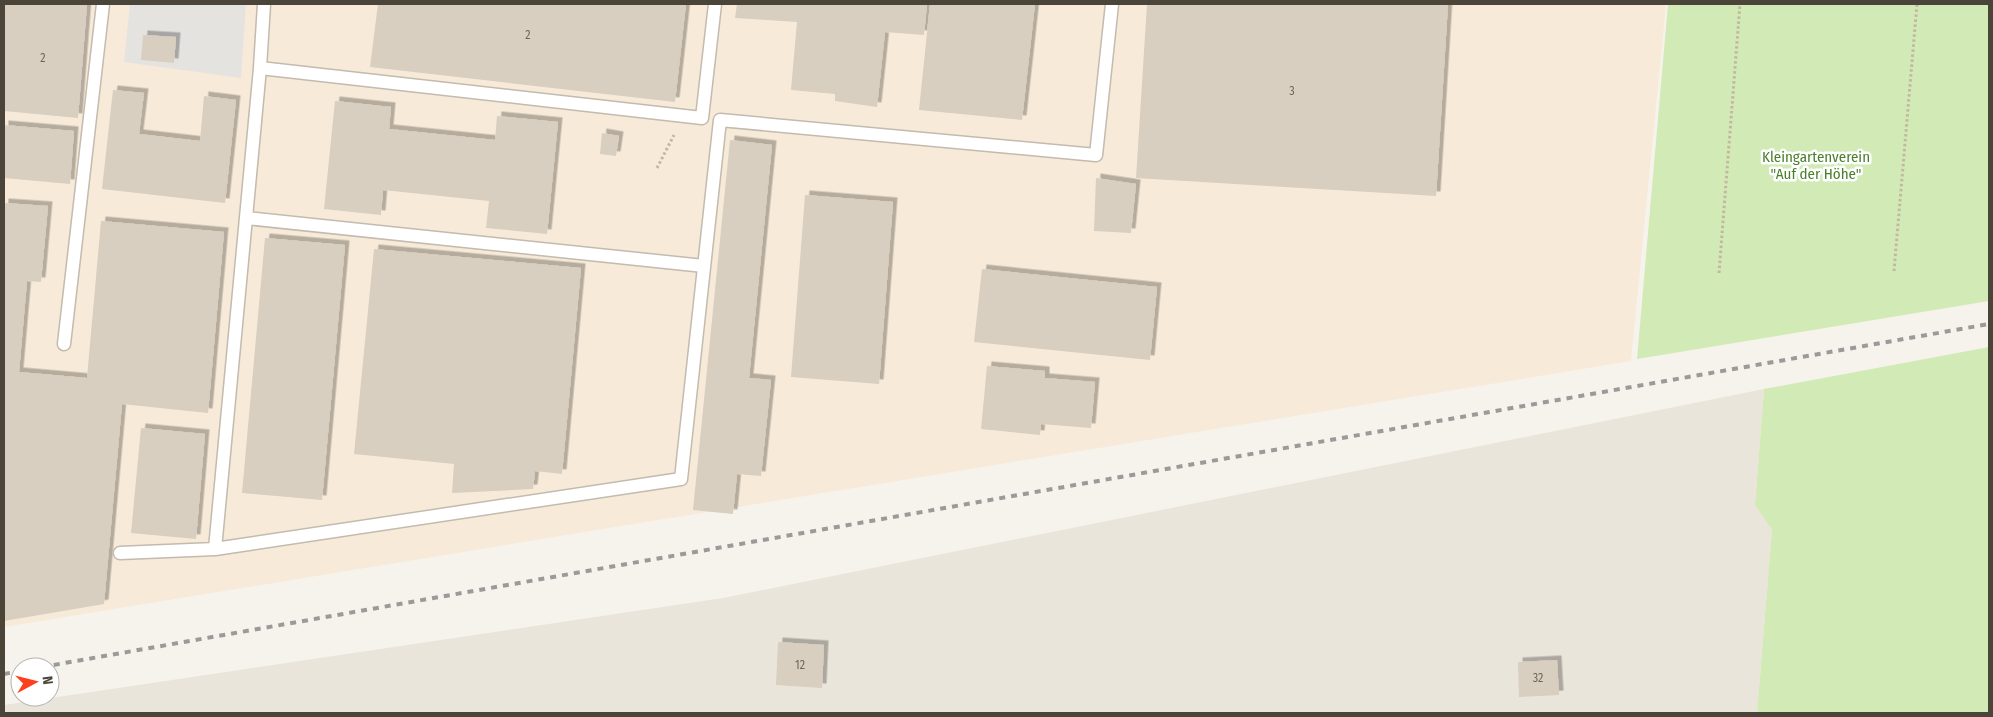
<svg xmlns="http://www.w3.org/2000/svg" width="1993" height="717" viewBox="0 0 1993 717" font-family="'Fira Sans Condensed',sans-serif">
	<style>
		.residential { fill: #eae5da }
		.commercial { fill: #f7ead8 }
		.green { fill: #d2eab5 }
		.parking { fill: #e5e3e0 }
		.building { fill: #d8cfc1; filter: url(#shadow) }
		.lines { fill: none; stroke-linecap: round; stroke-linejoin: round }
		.service-casing { stroke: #c2bbae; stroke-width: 15 }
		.path { stroke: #c4b79f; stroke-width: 3; stroke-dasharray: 2.5 2.5; stroke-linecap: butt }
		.service { stroke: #fff; stroke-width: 12 }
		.rail { stroke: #9a9a9a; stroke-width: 4; stroke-dasharray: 6 6; stroke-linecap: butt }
		.labels { text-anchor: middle; stroke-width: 5; stroke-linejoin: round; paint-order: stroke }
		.number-label { font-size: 12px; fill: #6e675b }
		.park-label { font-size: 15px; fill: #4a7f2a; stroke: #fff }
	</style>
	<defs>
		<filter id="shadow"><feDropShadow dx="4.5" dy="-4.5" stdDeviation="0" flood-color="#0004"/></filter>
	</defs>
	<rect width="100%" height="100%" fill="#f6f3ec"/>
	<path class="residential" d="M1764 389 1755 505 1772 530 1757 713H4V705L723 598Z"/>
	<path class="commercial" d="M4 4H1666L1631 361 4 627Z"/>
	<path class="green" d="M1668 4H1989V301L1637 359Z
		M1989 347V713H1757L1772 530 1755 505 1764 389Z"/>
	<path class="parking" d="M130 4H246L241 78 124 62Z"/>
	<path class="building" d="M4 4H87L78 118 4 111Z
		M378 4H686L675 102 370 67Z
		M737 4H927L924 35 885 32 877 107 835 101V94L791 90 797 22 735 18Z
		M930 4H1035L1022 120 919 110Z
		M1147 4H1448L1436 196 1136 178Z
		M143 35 176 37 174 63 141 60Z
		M113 90 144 93 139 134 200 141 204 96 236 100 225 203 102 189Z
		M335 101 391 107 389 129 495 140 497 116 558 122 547 234 486 228 489 201 383 190 381 215 324 209Z
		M4 125 74 131 70 184 4 178Z
		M602 133 619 136 616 156 600 154Z
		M730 140 772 145 749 378 771 380 761 476 737 474 733 514 693 510Z
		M1096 178 1136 184 1131 233 1094 231Z
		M805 195 893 202 879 384 791 377Z
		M4 203 48 206 41 282 27 281 19 372 87 378 101 221 224 232 208 413 122 404 104 604 4 621Z
		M265 238 345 245 322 500 242 493Z
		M374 249 581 268 562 474 535 471 533 489 452 493 454 464 354 454Z
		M982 269 1157 287 1150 360 974 342Z
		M987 366 1045 371V378L1095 382 1091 428 1041 424 1040 435 981 429Z
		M141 428 205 434 196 539 131 533Z
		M778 642 824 645 822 688 776 685Z
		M1557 660 1559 695 1519 697 1518 662Z"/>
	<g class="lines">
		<g class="service-casing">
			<path id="service" d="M264 4 260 68 702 118 715 4
				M260 68 215 549 681 479 720 120 1096 155 1112 4
				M246 218 704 266
				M64 344 103 4
				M120 553 215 549"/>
		</g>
		<path class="path" d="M657 168 674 135
			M1894 271 1917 4
			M1719 273 1740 4"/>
		<use href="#service" class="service"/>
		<path class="rail" d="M42 667 1989 324
			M4 674 20 671"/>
	</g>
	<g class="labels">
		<g class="number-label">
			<text x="528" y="39">2</text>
			<text x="43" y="62">2</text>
			<text x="1292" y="95">3</text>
			<text x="800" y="669">12</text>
			<text x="1538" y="682">32</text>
		</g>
		<g class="park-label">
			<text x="1816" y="162">Kleingartenverein<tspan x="1816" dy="17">"Auf der Höhe"</tspan></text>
		</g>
	</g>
	<rect width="1993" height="717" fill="none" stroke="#4b4439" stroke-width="10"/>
	<g transform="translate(35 682) rotate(83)"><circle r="24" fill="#ffffff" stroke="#b7b4b0"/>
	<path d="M0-4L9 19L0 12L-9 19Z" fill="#fc3f1d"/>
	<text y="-8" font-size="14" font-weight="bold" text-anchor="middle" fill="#4b4439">N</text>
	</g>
</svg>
